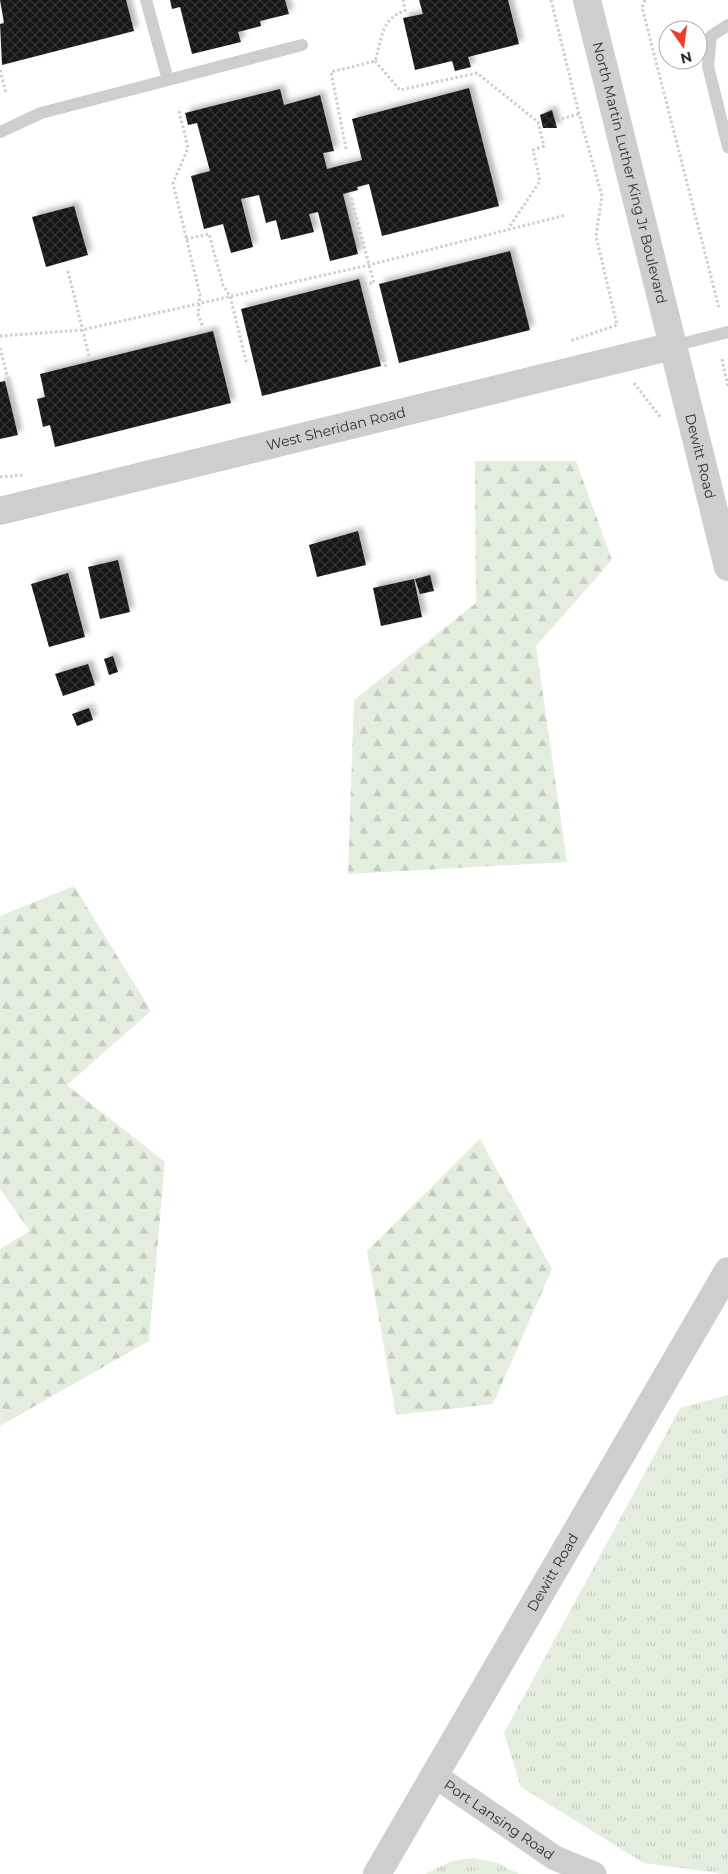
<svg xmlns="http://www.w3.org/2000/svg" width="728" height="1874" viewBox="0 0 728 1874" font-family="Montserrat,sans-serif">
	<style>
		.grass { fill: url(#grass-tufts) }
		.forest { fill: url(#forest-firs) }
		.building { fill: url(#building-cross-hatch); filter: url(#shadow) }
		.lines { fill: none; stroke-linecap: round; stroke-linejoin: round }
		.path { stroke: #cecece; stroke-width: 3; stroke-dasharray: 2.5 2.5; stroke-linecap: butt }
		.service { stroke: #cecece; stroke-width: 12 }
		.minor { stroke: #cecece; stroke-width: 25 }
		.tertiary { stroke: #cecece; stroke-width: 28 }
		.labels { text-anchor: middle; stroke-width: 5; stroke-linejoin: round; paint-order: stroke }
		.street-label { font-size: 14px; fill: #313131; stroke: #fff }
	</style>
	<defs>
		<pattern id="grass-tufts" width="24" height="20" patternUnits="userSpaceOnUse" patternTransform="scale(1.25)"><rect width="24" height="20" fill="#e4eede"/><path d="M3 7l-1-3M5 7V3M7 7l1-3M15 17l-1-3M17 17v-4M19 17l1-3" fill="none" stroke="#c4cdbf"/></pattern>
		<pattern id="forest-firs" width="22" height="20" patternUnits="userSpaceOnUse" patternTransform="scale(1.25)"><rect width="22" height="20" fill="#e4eede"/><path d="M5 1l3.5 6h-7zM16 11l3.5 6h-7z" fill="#c4cdbf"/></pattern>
		<pattern id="building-cross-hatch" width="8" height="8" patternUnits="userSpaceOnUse" patternTransform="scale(1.25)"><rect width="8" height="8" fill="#181818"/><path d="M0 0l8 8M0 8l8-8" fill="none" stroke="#313131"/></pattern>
		<filter id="shadow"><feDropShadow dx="4.5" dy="-4.5" stdDeviation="2.5" flood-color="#0004"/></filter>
	</defs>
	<rect width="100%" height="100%" fill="#fff"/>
	<path class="grass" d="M728 1395V1874H726L644 1863 521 1787 504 1733 680 1408Z
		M474 1858 498 1863 519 1874H425L452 1861Z"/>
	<path class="forest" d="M475 461H576L612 560 536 646 567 862 348 874 354 700 476 603Z
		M74 886 151 1011 67 1085 165 1162 149 1341 0 1426V1249L30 1231 0 1189V916Z
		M480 1139 552 1269 493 1404 396 1415 367 1251Z"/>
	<path class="building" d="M0 0H126L134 31 2 65 0 24 4 23Z
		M170 0H285L289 14 260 21 261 26 238 32 241 42 192 54 180 7 172 9Z
		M419 0H508L519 44 468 57 471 67 455 71 452 61 415 70 403 18 423 14Z
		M469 88 499 206 382 236 369 184 357 187 358 190 343 194 358 254 330 261 318 212 309 214 314 232 281 240 276 220 266 223 259 195 241 199 253 247 231 253 223 224 204 229 191 176 210 171 197 123 188 125 185 113 280 89 284 105 320 95 334 151 323 153 327 169 362 160 352 119Z
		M552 110 557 128H543L540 115Z
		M74 206 88 255 46 267 32 217Z
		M510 251 530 330 399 363 379 284Z
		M359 279 381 366 262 396 241 309Z
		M213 331 231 403 55 447 50 425 43 427 37 399 45 397 40 374Z
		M5 381 18 435 0 439V382Z
		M358 531 366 565 317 577 309 545Z
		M118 560 130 612 100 619 88 567Z
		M68 573 85 637 49 647 31 584Z
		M430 575 434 591 420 594 415 579Z
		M414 579 422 617 381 626 373 588Z
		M113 656 118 672 109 675 104 659Z
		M88 664 95 685 63 696 55 674Z
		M89 708 93 720 77 726 72 714Z"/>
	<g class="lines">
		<path class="path" d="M551 0 579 114 602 196 596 236 617 325 570 341
			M645 0 642 7 719 308
			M375 61 400 90 477 73 538 122 544 146 533 150 540 181 508 229
			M0 70 6 93
			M179 111 188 148 173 183 200 295 198 314 203 328
			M557 120 579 114
			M346 149 331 72 375 61C382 39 381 18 405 11L403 0
			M351 198 374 283 365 284 386 367
			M186 239 209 234 223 285 230 296 247 365
			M68 271 89 356
			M0 336 82 330 369 265 566 215
			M0 348 19 421
			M722 359 728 387
			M634 383 661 418
			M0 477 23 475"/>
		<path class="service" d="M728 25 711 36 708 66 728 147
			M168 80 302 45
			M0 132 41 113 168 80 146 0
			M673 346 728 332"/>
		<path class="minor" id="s1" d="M434 1775 555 1858 594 1874"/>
		<g class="tertiary">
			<path id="s2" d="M587 0 728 567"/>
			<path id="s3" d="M0 511 673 346"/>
			<path id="s4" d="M377 1874 728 1271"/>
		</g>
	</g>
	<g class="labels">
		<g class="street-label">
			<text dy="5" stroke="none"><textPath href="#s2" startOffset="178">North Martin Luther King Jr Boulevard</textPath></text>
			<text dy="5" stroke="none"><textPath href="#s3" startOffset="346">West Sheridan Road</textPath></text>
			<text dy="5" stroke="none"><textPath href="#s2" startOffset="470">Dewitt Road</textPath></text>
			<text dy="5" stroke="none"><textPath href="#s4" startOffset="349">Dewitt Road</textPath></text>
			<text dy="5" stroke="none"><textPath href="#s1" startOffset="79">Port Lansing Road</textPath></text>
		</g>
	</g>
	<g transform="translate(683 45) rotate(166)"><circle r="24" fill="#ffffff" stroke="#adadad"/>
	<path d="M0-4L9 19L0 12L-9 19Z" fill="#f33a28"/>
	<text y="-8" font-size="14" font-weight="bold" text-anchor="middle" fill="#313131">N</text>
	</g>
</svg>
